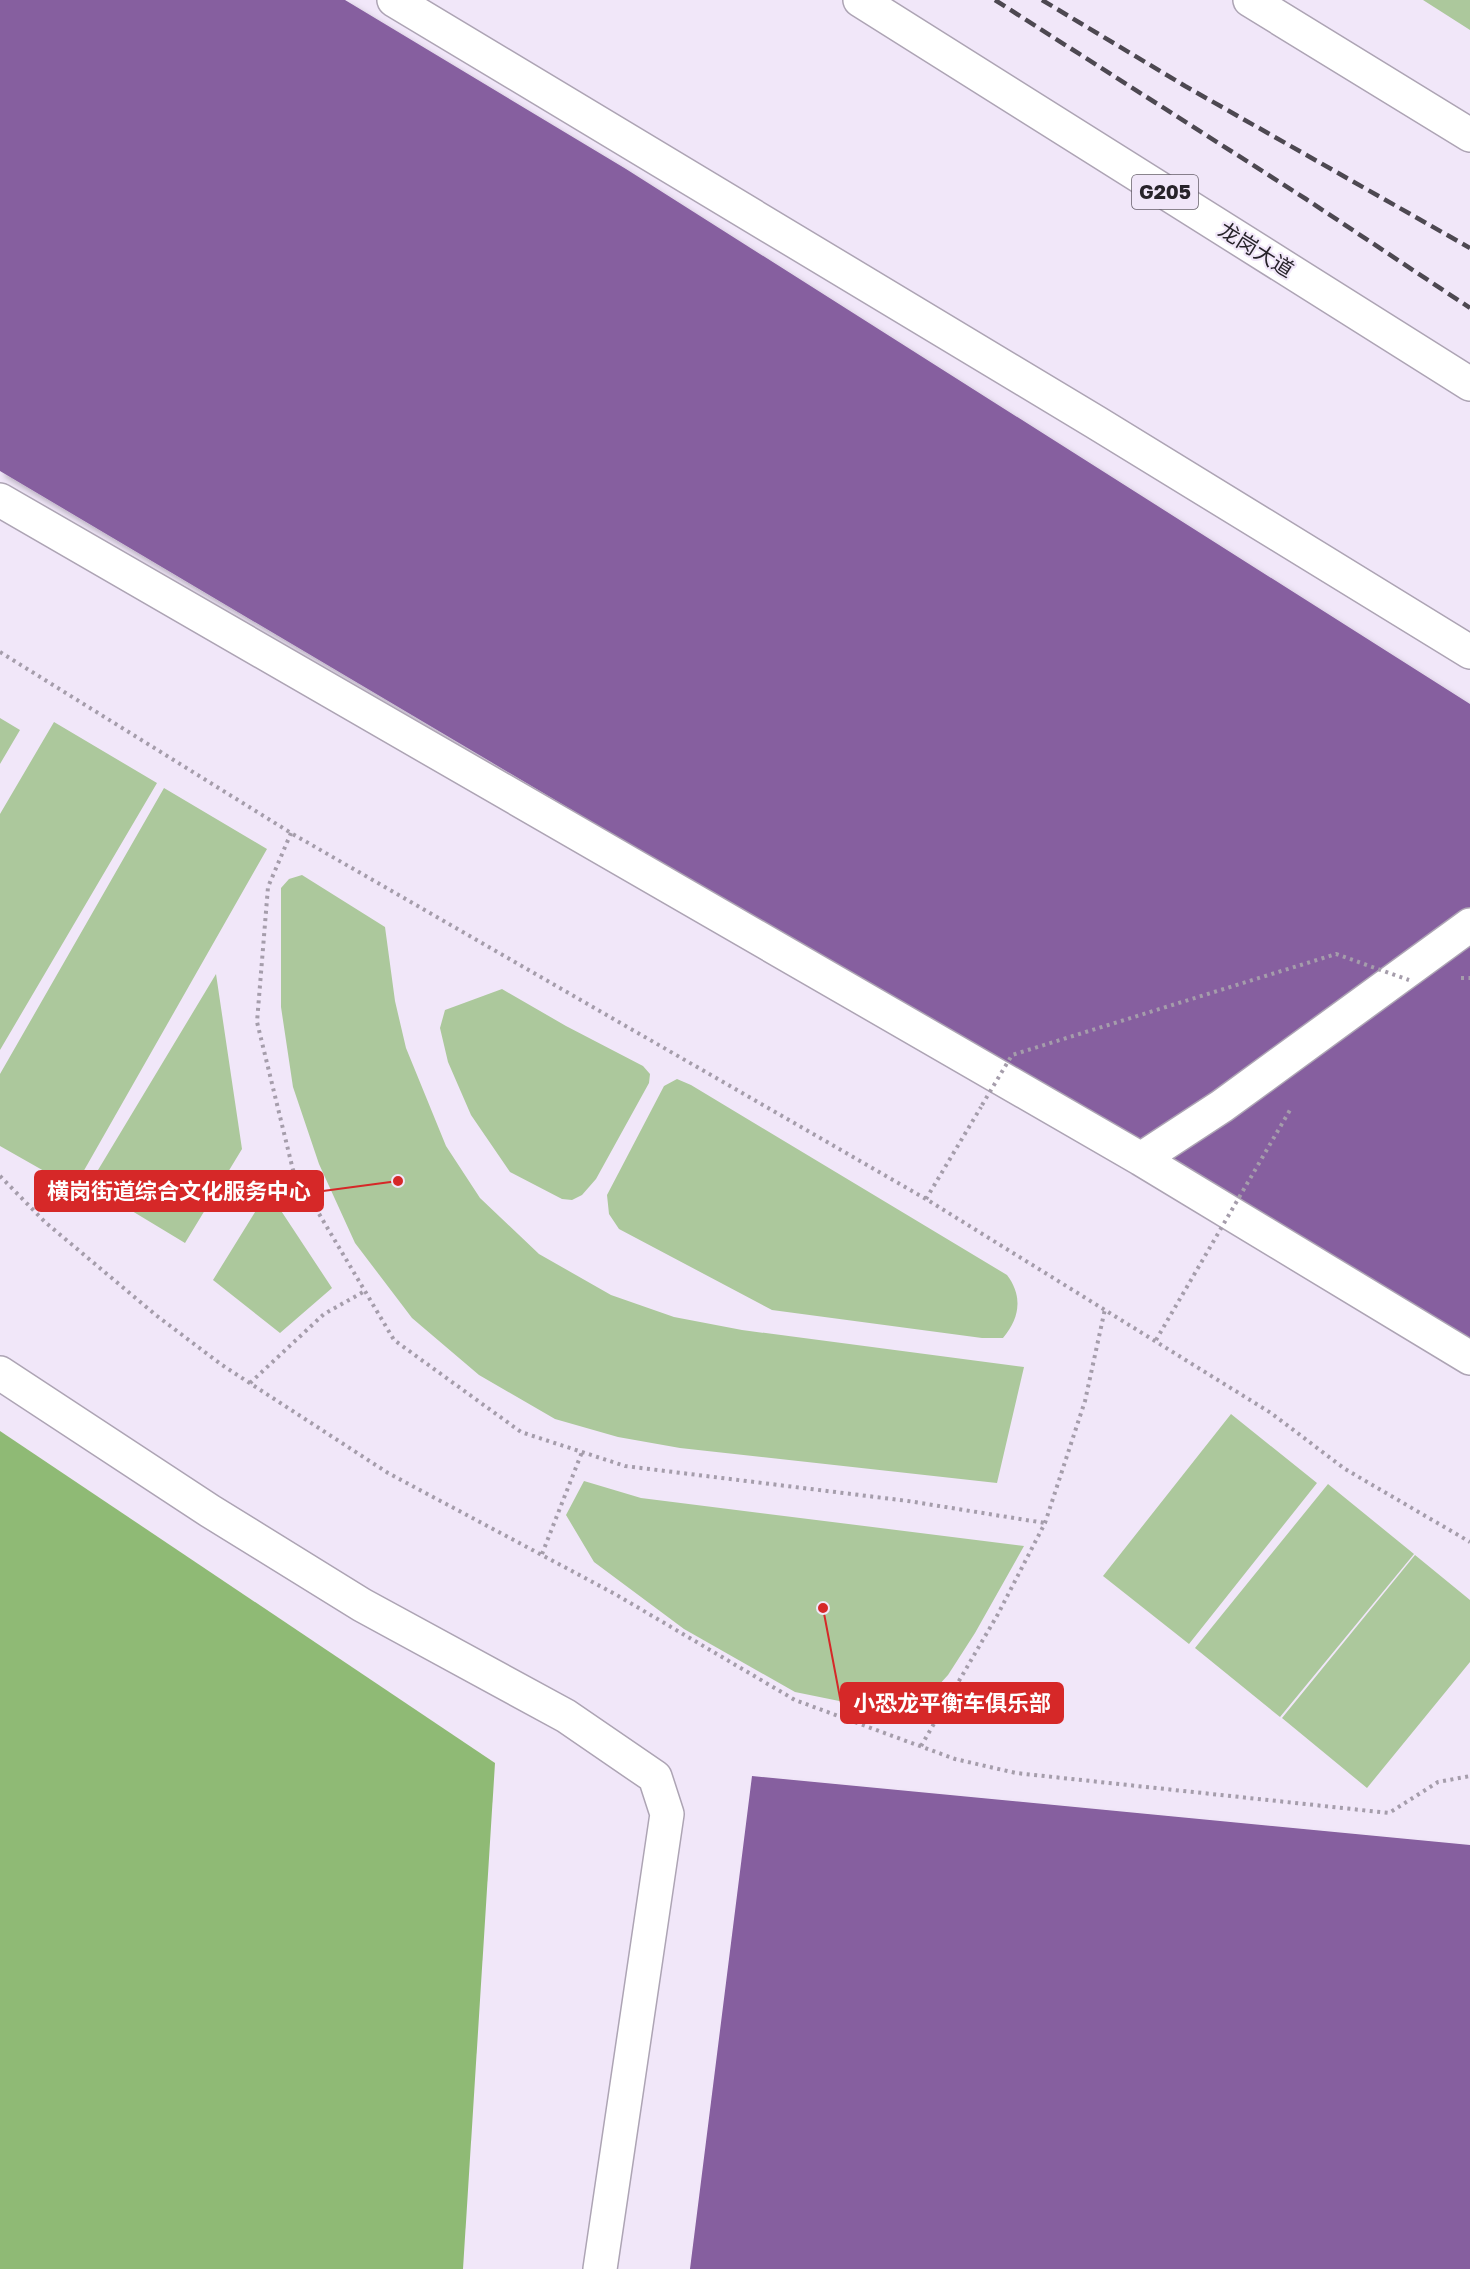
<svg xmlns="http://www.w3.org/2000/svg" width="1470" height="2269" viewBox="0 0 1470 2269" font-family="'Golos Text','Noto Sans SC',sans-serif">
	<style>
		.green { fill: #acc89c }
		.forest { fill: #8fba75 }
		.building { fill: #865f9f; filter: url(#shadow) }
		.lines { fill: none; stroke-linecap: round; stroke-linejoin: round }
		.minor-casing { stroke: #ada4b4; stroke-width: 36 }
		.highway-casing { stroke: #ada4b4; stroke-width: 36 }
		.path { stroke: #a59dab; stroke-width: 4; stroke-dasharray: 3 4.5; stroke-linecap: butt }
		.minor { stroke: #fff; stroke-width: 33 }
		.highway { stroke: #fff; stroke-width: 33 }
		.rail { stroke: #4d4851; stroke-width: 4.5; stroke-dasharray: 12 6; stroke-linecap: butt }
		.path-bridge { stroke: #a59dab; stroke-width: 4; stroke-dasharray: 3 4.5; stroke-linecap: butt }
		.labels { text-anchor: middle; stroke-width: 4.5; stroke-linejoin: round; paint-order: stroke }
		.shield { fill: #f1e7f9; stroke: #645e68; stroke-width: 1.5 }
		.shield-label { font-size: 20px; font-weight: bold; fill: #27232a }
		.street-label { font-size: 21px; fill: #27232a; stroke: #f1e7f9 }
		.leader { fill: none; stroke: #d62828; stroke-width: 2 }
		.callout-dot { fill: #d62828; stroke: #f1e7f9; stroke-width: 2 }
		.callout { fill: #d62828; stroke: #d62828; stroke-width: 2 }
		.callout-label { font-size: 22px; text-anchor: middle; font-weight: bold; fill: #fff }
	</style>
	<defs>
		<filter id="shadow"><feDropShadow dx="5.5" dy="5.5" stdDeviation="3" flood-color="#0004"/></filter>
	</defs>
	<rect width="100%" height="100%" fill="#f1e7f9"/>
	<path class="green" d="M1423 0H1470V30Z
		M0 718 20 730 0 764Z
		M54 722 157 783 0 1050V814Z
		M164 788 267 849 74 1188 0 1146V1074Z
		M302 875 385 927 395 1001 406 1048 446 1146 480 1198 539 1254 611 1295 674 1317 742 1330 1024 1367 997 1483 680 1448 618 1437 555 1419 479 1375 412 1318 355 1243 319 1164 293 1087 281 1007V888L289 879Z
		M216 974 242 1149 185 1243 89 1185Z
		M502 989 566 1026 643 1066 650 1074 649 1083 596 1179 582 1195 572 1200 562 1199 510 1172 471 1115 448 1062 440 1028 445 1010Z
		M677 1079 691 1085 1007 1275C1023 1296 1020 1318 1003 1338H982L772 1310 619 1229 609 1214 607 1195 664 1086Z
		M268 1191 332 1288 280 1333 213 1280Z
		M1231 1414 1317 1483 1189 1644 1103 1576Z
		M584 1481 641 1498 1024 1546 975 1633 948 1675 927 1698 897 1708 854 1704 795 1692 684 1629 594 1562 566 1515Z
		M1328 1484 1414 1554 1280 1717 1195 1648Z
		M1415 1555 1470 1600V1662L1367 1788 1282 1718Z"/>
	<path class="forest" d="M0 1431 495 1763 463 2269H0Z"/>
	<path class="building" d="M0 0H345L626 169 1470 704V1342L0 471Z
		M752 1776 1470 1845V2269H690Z"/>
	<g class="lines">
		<g class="minor-casing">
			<path id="minor" d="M394 0 1097 423 1470 652
				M0 500 1141 1159 1222 1106 1470 925
				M1141 1159 1470 1358
				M0 1373 210 1511 362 1605 566 1716 655 1777 667 1814 600 2269"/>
		</g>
		<g class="highway-casing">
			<path id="highway" d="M860 0 1470 384
				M1250 0 1470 135"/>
		</g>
		<path class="path" d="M0 652 291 833 926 1199 1271 1413 1345 1469 1470 1542
			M291 833 268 887 257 1022 293 1170 394 1340 521 1432 625 1466 908 1501 1045 1523
			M1461 978H1470
			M0 1176 45 1222 157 1316 222 1365 388 1473 615 1594 795 1700 955 1759 1016 1773 1389 1813 1438 1782 1470 1776
			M926 1199 981 1107
			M250 1383 324 1314 365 1291
			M542 1554 582 1452
			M921 1746 998 1614 1045 1523 1085 1401 1105 1309"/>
		<use href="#minor" class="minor"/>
		<use href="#highway" class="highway"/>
		<path class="rail" d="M995 0 1306 199 1470 308
			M1042 0 1185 86 1470 248"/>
		<path class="path-bridge" d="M982 1105 1012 1055 1336 954 1409 980
			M1156 1340 1290 1110"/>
	</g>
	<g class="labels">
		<rect class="shield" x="1132" y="175" width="66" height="34" rx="4.5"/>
		<g class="shield-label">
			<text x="1165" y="199">G205</text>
		</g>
		<g class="street-label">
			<text transform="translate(1256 250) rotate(32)" y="7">龙岗大道</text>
		</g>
	</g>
	<path class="leader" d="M398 1181L323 1191M823 1608L841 1703"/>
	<g class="callout-dot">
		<circle cx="398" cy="1181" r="6"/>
		<circle cx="823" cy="1608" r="6"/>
	</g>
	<g class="callout">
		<rect x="35" y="1171" width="288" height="40" rx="6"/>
		<rect x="841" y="1683" width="222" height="40" rx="6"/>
	</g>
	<g class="callout-label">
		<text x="179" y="1199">横岗街道综合文化服务中心</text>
		<text x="952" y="1711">小恐龙平衡车俱乐部</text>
	</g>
</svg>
